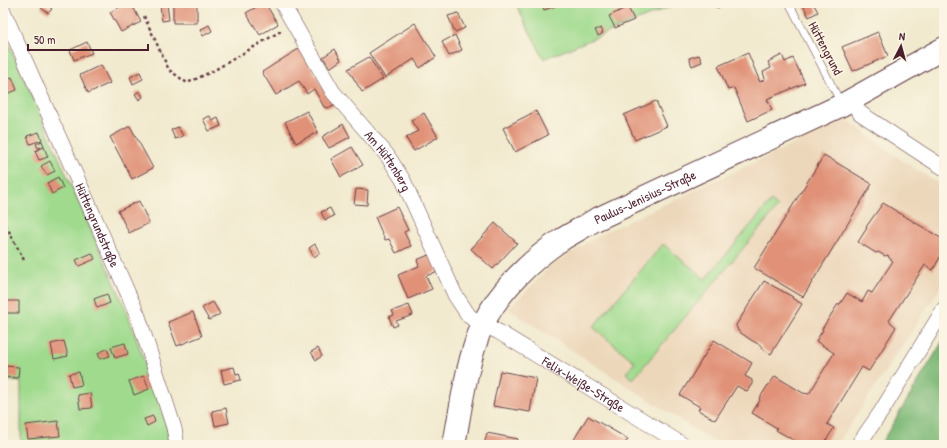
<svg xmlns="http://www.w3.org/2000/svg" width="947" height="448" viewBox="0 0 947 448" font-family="'Patrick Hand',sans-serif">
	<style>
		.built { fill: #ecd7ba }
		.green { fill: #9fda8d; stroke: #747c5c }
		.forest { fill: #7fba78; stroke: #646c52 }
		.building { fill: #e09177 }
		.lines { fill: none; stroke-linecap: round; stroke-linejoin: round }
		.service-casing { stroke: #633d44; stroke-width: 8 }
		.minor-casing { stroke: #633d44; stroke-width: 16 }
		.primary-casing { stroke: #633d44; stroke-width: 24 }
		.path { stroke: #633d44; stroke-width: 2.5; stroke-dasharray: 3 3; stroke-linecap: butt }
		.service { stroke: #fff; stroke-width: 7 }
		.minor { stroke: #fff; stroke-width: 15 }
		.primary { stroke: #fff; stroke-width: 22 }
		.labels { text-anchor: middle; stroke-width: 3.5; stroke-linejoin: round; paint-order: stroke }
		.street-label { font-size: 13px; fill: #4a1f2b; stroke: #fcf5e5 }
	</style>
	<rect width="100%" height="100%" fill="#fcf5e5"/>
	<filter id="ink" filterUnits="userSpaceOnUse"><feTurbulence type="fractalNoise" baseFrequency=".025" numOctaves="2"/><feDisplacementMap in="SourceGraphic" scale="8" xChannelSelector="R" yChannelSelector="G"/><feConvolveMatrix kernelMatrix="1 2 1 2 8 2 1 2 1" color-interpolation-filters="sRGB"/></filter>
	<filter id="wash" filterUnits="userSpaceOnUse"><feTurbulence type="fractalNoise" baseFrequency=".012" numOctaves="4" result="noise"/><feDisplacementMap in="SourceGraphic" scale="16" xChannelSelector="R" yChannelSelector="G"/><feGaussianBlur stdDeviation="0.9" result="paint"/><feColorMatrix in="noise" values="0 0 0 0 0 0 0 0 0 0 0 0 0 0 0 0 0 1.4 0 .05"/><feComposite in="paint" operator="in"/></filter>
	<g filter="url(#wash)">
		<rect width="100%" height="100%" fill="#f1eacf"/>
		<path class="built" d="M847 119 903 161 944 187V282L837 445H719L508 309 552 265 601 234Z"/>
		<path class="green" d="M515 3H679L544 59Z
			M3 31 126 309 170 435 172 445H21V382L3 380Z
			M771 201 778 207 633 379 626 373 635 362 593 327 663 244 705 279Z"/>
		<path class="forest" d="M944 339V445H880Z"/>
		<g id="blocks">
			<path class="building" d="M44 3 52 9 48 13 41 8Z
				M128 3H131L141 22 121 32 110 12Z
				M173 3H197V23H173Z
				M263 3H265L278 24 260 35 246 13Z
				M542 3H560L561 4 544 10Z
				M715 3H729L717 8Z
				M802 3H813L818 12 809 17Z
				M167 4 169 20 162 21 160 5Z
				M628 7 634 20 615 28 609 16Z
				M458 13 465 28 455 32 448 16Z
				M415 23 436 57 420 68 414 59 385 78 369 53Z
				M209 25 212 31 203 36 200 30Z
				M601 28 603 33 598 36 595 30Z
				M878 32 888 56 853 71 842 47Z
				M455 35 462 50 449 56 442 42Z
				M87 42 92 53 74 60 70 50Z
				M300 48 314 72 334 106 329 108 324 107 314 89 307 94 299 81 276 95 262 72Z
				M335 49 341 60 330 68 323 57Z
				M748 53 760 82 765 79 763 72 771 68 768 62 782 55 785 62 793 58 805 83 767 99 772 110 748 121 734 88 728 90 718 66Z
				M699 55 702 62 692 66 689 58Z
				M369 57 383 79 362 92 348 69Z
				M101 65 110 83 88 93 80 75Z
				M6 67 9 73 3 76V68Z
				M140 72 143 79 133 84 130 77Z
				M12 77 17 90 4 95 3 80Z
				M140 91 143 97 139 100 135 94Z
				M656 101 667 126 635 140 624 115Z
				M307 111 318 132 296 143 285 122Z
				M536 111 548 135 515 152 503 128Z
				M424 113 438 137 414 151 406 138 418 131 411 121Z
				M210 116 212 121 218 118 221 126 209 131 203 119Z
				M343 124 350 137 329 148 322 137Z
				M130 126 153 168 132 179 110 137Z
				M178 127 183 136 175 139 171 130Z
				M39 132 42 140 30 144 27 136Z
				M42 141 44 146 38 148 36 144Z
				M44 147 48 157 39 160 35 151Z
				M352 147 363 165 341 177 331 159Z
				M824 155 872 184 803 297 754 268Z
				M50 161 55 171 47 175 41 166Z
				M58 177 63 188 52 194 47 183Z
				M356 189 368 190 367 205 354 204Z
				M139 201 149 223 129 233 118 211Z
				M883 203 944 240V250L933 270 925 265 889 321 896 327 869 371 862 367 827 424 834 428 823 445H808L804 442 802 445 776 430 777 428 752 413 760 400 759 399 768 385H769L775 376 803 393 809 394 834 353 816 341 823 330 822 329 838 304H840L847 293 862 302 868 291 872 293 893 261 889 258 888 255 885 256 878 252 876 253 858 242 867 228 866 227Z
				M397 207 408 230 404 232 411 246 396 253 389 239 385 240 375 217Z
				M330 208 334 216 325 220 321 212Z
				M495 223 517 243 493 269 471 249Z
				M315 244 320 253 314 257 309 248Z
				M92 253 95 259 79 266 76 260Z
				M431 254 438 271 426 276 432 289 408 299 398 275 419 266 417 260Z
				M764 281 793 297 792 298 802 304 771 354 761 348 762 346 751 340 738 331 736 325Z
				M107 294 110 303 97 308 94 299Z
				M4 301H19V313H5Z
				M213 302 220 314 209 320 202 308Z
				M409 305 413 315 396 321 398 325 393 327 389 317 394 315 392 311Z
				M193 312 202 336 177 346 168 322Z
				M714 340 752 363 745 376 752 380V384L747 391 744 390 737 386 715 420 698 410 700 407 680 395Z
				M64 341 68 356 54 359 51 344Z
				M125 343 128 354 115 358 111 347Z
				M318 348 322 356 316 360 311 352Z
				M107 349 110 356 100 359 98 353Z
				M4 366 19 367 18 378 3 377Z
				M234 367 236 374 239 373 241 380 224 384 221 370Z
				M500 371 536 378 530 412 493 406Z
				M79 372 82 385 72 387 69 374Z
				M144 376 149 389 134 395 129 381Z
				M90 393 92 408 80 409 78 395Z
				M226 408 229 423 215 426 212 411Z
				M153 416 155 422 147 426 144 419Z
				M588 416 628 439 624 445H575L572 443Z
				M58 421 60 436 28 439 26 425Z
				M487 433 518 439 516 445H484Z"/>
		</g>
	</g>
	<g filter="url(#ink)">
		<use href="#blocks" fill-opacity="0" stroke="#633d44" stroke-width="1"/>
		<g class="lines">
			<g class="service-casing">
				<path id="service" d="M789 3 841 103"/>
			</g>
			<g class="minor-casing">
				<g id="minor">
					<path id="s1" d="M282 3 333 92 387 155 403 180 455 295 469 316 483 325 499 332 683 445"/>
					<path id="s2" d="M3 11 138 316 174 428 177 445"/>
					<path d="M851 100 860 113 919 152 944 168"/>
					<path d="M858 445 881 412 944 309"/>
				</g>
			</g>
			<g class="primary-casing">
				<g id="primary">
					<path id="s3" d="M454 445C461 407 467 359 483 324 499 291 531 260 561 240 572 233 584 227 595 220L842 105 944 48"/>
				</g>
			</g>
			<path class="path" d="M144 16 169 70 187 83 213 71 281 31
				M3 220 24 260"/>
			<use href="#service" class="service"/>
			<use href="#minor" class="minor"/>
			<use href="#primary" class="primary"/>
		</g>
	</g>
	<g class="labels">
		<g class="street-label">
			<text transform="translate(826 48) rotate(62)" y="5">Hüttengrund</text>
			<text dy="5" stroke="none"><textPath href="#s1" startOffset="191">Am Hüttenberg</textPath></text>
			<text dy="5" stroke="none"><textPath href="#s3" startOffset="335">Paulus-Jenisius-Straße</textPath></text>
			<text dy="5" stroke="none"><textPath href="#s2" startOffset="234">Hüttengrundstraße</textPath></text>
			<text dy="5" stroke="none"><textPath href="#s1" startOffset="500">Felix-Weiße-Straße</textPath></text>
		</g>
	</g>
	<rect width="947" height="448" fill="none" stroke="#fcf5e5" stroke-width="16"/>
	<g transform="translate(901 46) rotate(6)" stroke="#fcf5e5" stroke-width="3" paint-order="stroke">
	<path d="M0-3L7 15L0 10L-7 15Z" fill="#4a1f2b"/>
	<text y="-6" font-size="11" font-weight="bold" text-anchor="middle" fill="#4a1f2b">N</text>
	</g>
	<path d="M28 44v6h120v-6" fill="none" stroke="#4a1f2b" stroke-width="2"/>
	<text x="34" y="44" font-size="12" fill="#4a1f2b" stroke="#fcf5e5" stroke-width="3" paint-order="stroke">50 m</text>
</svg>
